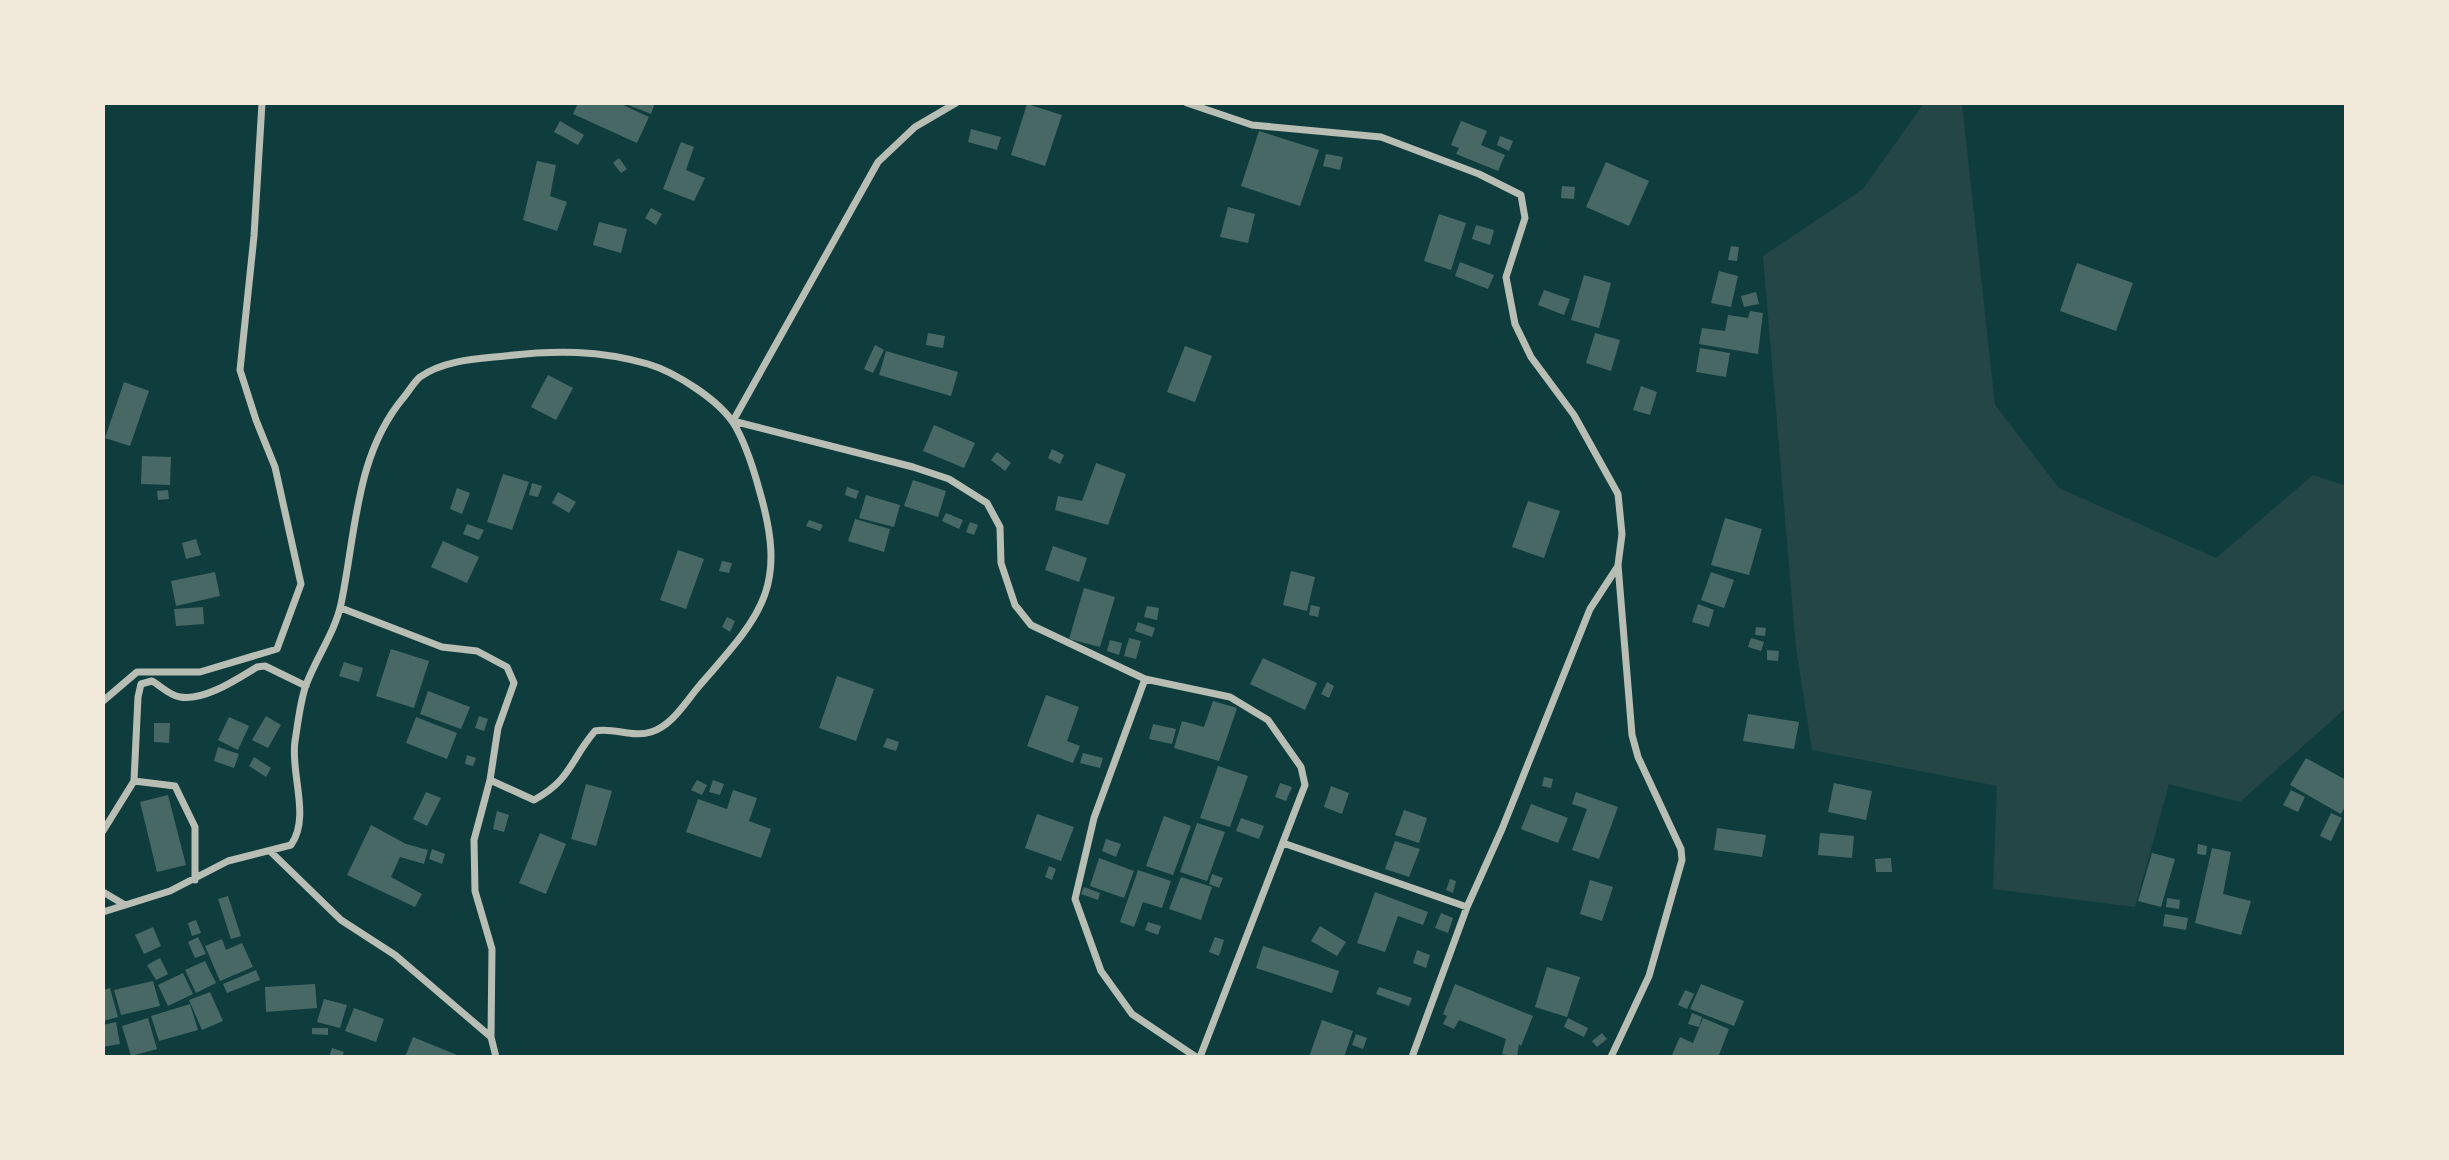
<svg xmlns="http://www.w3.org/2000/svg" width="2449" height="1160" viewBox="0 0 2449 1160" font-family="'Nunito Sans',sans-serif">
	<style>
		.green { fill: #244646 }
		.building { fill: #486865 }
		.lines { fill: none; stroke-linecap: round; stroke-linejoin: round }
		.minor { stroke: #b8beb3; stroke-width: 7 }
	</style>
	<rect width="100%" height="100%" fill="#0f3d3e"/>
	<path class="green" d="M1924 103 1962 104 1995 405 2059 488 2216 558 2313 475 2346 486V708L2240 802 2169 784 2135 907 1993 889 1997 786 1812 750 1796 648 1763 256 1863 189Z"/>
	<path class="building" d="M578 103H619L649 117 637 143 573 114Z
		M623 103H655L651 114Z
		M1027 104 1062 115 1045 166 1011 155Z
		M560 121 584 135 578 145 554 132Z
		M1461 121 1487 131 1481 145 1505 155 1498 171 1456 154 1459 148 1451 145Z
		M971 129 1001 137 997 150 968 142Z
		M1259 131 1319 150 1300 206 1241 186Z
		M1500 136 1513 141 1509 151 1497 145Z
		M681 142 694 147 686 170 705 178 694 201 663 189Z
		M1326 154 1343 157 1340 170 1323 166Z
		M619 158 627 169 621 173 613 163Z
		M537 161 556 165 550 196 567 202 557 231 523 220Z
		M1606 162 1649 181 1629 226 1586 207Z
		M1562 186 1575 187 1574 199 1561 198Z
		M1228 207 1255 214 1248 243 1220 237Z
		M651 208 662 214 656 225 645 218Z
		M1439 214 1466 223 1451 270 1424 261Z
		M599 222 627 229 621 253 593 245Z
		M1476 225 1494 230 1490 245 1472 239Z
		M1731 246 1739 247 1737 261 1728 260Z
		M1460 262 1494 275 1488 289 1455 276Z
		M2077 263 2133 283 2116 331 2060 311Z
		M1719 271 1738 276 1731 307 1711 303Z
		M1584 275 1611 283 1599 328 1571 320Z
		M1544 290 1570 299 1564 315 1538 305Z
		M1756 292 1759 304 1744 307 1741 296Z
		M1750 311 1763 313 1758 354 1699 344 1702 328 1725 331 1728 315 1748 318Z
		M928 333 945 336 943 348 926 345Z
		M1595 333 1620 340 1611 371 1586 363Z
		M875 345 884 350 873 373 864 369Z
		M1185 346 1212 356 1195 402 1167 392Z
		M1700 348 1730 353 1726 377 1696 372Z
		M886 351 958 372 951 396 879 375Z
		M548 375 573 388 556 420 531 407Z
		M124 382 149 391 130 446 105 438Z
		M1641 386 1657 392 1650 415 1633 410Z
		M934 425 975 443 964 468 923 451Z
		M1052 449 1064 455 1060 464 1048 458Z
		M997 452 1011 463 1005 471 991 460Z
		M142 456 171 457 170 485 141 484Z
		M1096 463 1126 474 1108 525 1055 510 1058 496 1082 501Z
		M503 474 529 482 512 530 487 522Z
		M913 480 946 491 938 517 904 506Z
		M532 483 542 486 538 497 529 495Z
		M847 487 859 491 856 499 845 495Z
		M457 488 470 493 462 514 450 509Z
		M168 490 169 499 158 500 157 491Z
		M558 492 576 502 569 513 552 503Z
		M866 495 900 505 894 527 859 518Z
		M1528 501 1560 511 1544 558 1512 547Z
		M946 513 963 520 959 529 942 521Z
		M1725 518 1762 529 1749 575 1711 565Z
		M855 519 890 529 884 552 848 541Z
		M809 520 823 525 820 531 806 526Z
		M970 522 978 525 974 535 966 532Z
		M467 524 484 530 479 540 463 534Z
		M196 539 201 555 186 559 182 543Z
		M443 541 479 557 467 583 431 567Z
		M1053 546 1087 558 1079 582 1045 570Z
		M678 550 704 559 686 609 660 600Z
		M722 561 732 563 729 573 719 571Z
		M1291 571 1315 577 1307 611 1283 605Z
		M215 572 220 596 176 606 171 581Z
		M1711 572 1734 580 1724 608 1701 600Z
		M1084 588 1115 597 1100 647 1069 639Z
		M1698 604 1714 610 1709 627 1692 622Z
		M1311 605 1320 607 1318 617 1309 615Z
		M1147 606 1159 608 1157 620 1144 617Z
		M203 607 204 624 176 626 174 609Z
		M727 617 735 621 730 632 722 627Z
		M1138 622 1155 628 1152 637 1135 631Z
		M1756 627 1766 628 1765 636 1755 635Z
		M1129 638 1141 641 1136 659 1124 656Z
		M1751 638 1764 642 1761 651 1748 647Z
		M1110 640 1122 643 1119 655 1107 651Z
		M391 649 429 661 414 708 376 696Z
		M1767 650 1779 651 1778 661 1767 660Z
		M1263 658 1317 683 1305 710 1250 684Z
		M344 662 363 668 359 682 339 676Z
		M837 676 874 689 856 741 819 728Z
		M1327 682 1334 686 1329 698 1321 694Z
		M428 691 470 707 461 729 420 714Z
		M1046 695 1079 707 1067 741 1080 746 1073 763 1027 746Z
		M1213 701 1237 708 1219 761 1174 748 1182 721 1204 727Z
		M1748 714 1799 722 1794 749 1743 741Z
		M266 716 281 725 268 748 252 740Z
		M479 716 488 719 484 731 475 728Z
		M229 717 249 726 238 750 218 740Z
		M416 717 457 733 447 759 406 743Z
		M154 723H170L169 743 154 742Z
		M1153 724 1176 729 1172 744 1149 739Z
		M887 738 899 742 896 751 883 747Z
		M218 747 239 754 234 768 214 761Z
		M1083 753 1103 758 1100 768 1080 763Z
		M467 755 476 758 473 766 465 764Z
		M254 757 271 768 266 777 249 766Z
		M2306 758 2346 780V805L2341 814 2290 785Z
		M1218 766 1248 776 1230 827 1200 818Z
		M1544 777 1553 779 1551 788 1542 786Z
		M697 780 707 785 702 795 691 790Z
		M713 780 724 784 720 795 709 792Z
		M1280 783 1292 787 1286 801 1275 797Z
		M1834 783 1872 791 1866 820 1828 812Z
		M586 784 612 791 596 846 571 839Z
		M1331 786 1349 793 1342 814 1324 807Z
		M733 790 757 798 749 821 771 829 761 858 686 832 698 799 727 809Z
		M2291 790 2305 797 2298 812 2283 805Z
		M426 792 441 798 427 826 413 819Z
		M1576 792 1618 807 1599 859 1572 850 1587 809 1572 804Z
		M168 795 186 865 157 872 140 802Z
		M1531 804 1568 818 1558 843 1521 829Z
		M1404 810 1427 818 1419 843 1395 835Z
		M497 811 509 815 504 832 493 829Z
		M2331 813 2342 818 2331 841 2320 836Z
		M1037 814 1074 827 1061 861 1025 848Z
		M1164 816 1191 826 1173 875 1146 866Z
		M1241 818 1264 826 1259 839 1236 831Z
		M1197 823 1225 832 1207 881 1180 872Z
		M371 825 406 844 428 850 424 864 400 857 391 877 422 894 415 907 347 875Z
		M1717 828 1766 835 1762 857 1714 850Z
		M540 833 566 844 546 894 519 883Z
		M1820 833 1854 836 1852 858 1818 855Z
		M1106 839 1121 844 1116 857 1102 851Z
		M1395 841 1420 849 1409 877 1385 869Z
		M2198 844 2207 846 2206 855 2197 854Z
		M2212 848 2231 852 2223 894 2251 901 2241 935 2195 923Z
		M432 849 445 854 442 864 429 859Z
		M2152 853 2175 859 2161 907 2138 901Z
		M1099 858 1134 871 1124 898 1090 886Z
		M1891 858 1892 872H1876L1875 859Z
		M1049 866 1056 869 1052 880 1045 877Z
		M1138 870 1171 881 1162 908 1143 902 1134 927 1120 922Z
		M1212 874 1223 878 1219 888 1209 884Z
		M1181 877 1212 887 1201 920 1169 909Z
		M1450 879 1456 881 1453 893 1446 890Z
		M1590 880 1613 887 1602 921 1580 914Z
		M1084 887 1100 893 1098 900 1081 894Z
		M1375 892 1428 912 1423 925 1398 916 1385 952 1357 943Z
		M228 896 241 936 231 939 218 899Z
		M2167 898 2180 900 2179 909 2166 907Z
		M1441 913 1453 918 1448 933 1435 928Z
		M2165 914 2188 918 2186 930 2163 926Z
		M196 920 201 933 192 936 188 923Z
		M1148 922 1161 926 1158 935 1145 930Z
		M1320 926 1346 942 1337 956 1311 941Z
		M153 927 161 946 144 954 135 935Z
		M198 937 206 954 195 958 188 942Z
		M1215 937 1224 940 1219 956 1209 952Z
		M222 939 226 950 242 943 253 967 220 981 205 946Z
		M1263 946 1339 971 1332 993 1256 968Z
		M1417 950 1430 955 1426 968 1413 963Z
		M160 958 168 974 156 980 147 965Z
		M205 961 216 983 196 993 185 970Z
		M1547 967 1580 977 1567 1017 1535 1007Z
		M256 970 260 980 227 993 223 984Z
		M183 973 193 994 168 1006 158 985Z
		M153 981 160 1006 121 1015 114 990Z
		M315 984 317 1008 266 1012 265 987Z
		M1455 984 1533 1016 1521 1046 1519 1044 1517 1057 1502 1054 1506 1039 1459 1020 1454 1029 1443 1024 1447 1016 1443 1014Z
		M1701 984 1744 1001 1734 1026 1690 1009Z
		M1379 987 1412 998 1409 1006 1376 994Z
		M110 988 118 1017 103 1021V990Z
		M1685 990 1694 994 1687 1009 1678 1005Z
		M210 992 223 1021 202 1030 189 1000Z
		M324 999 347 1005 340 1028 317 1022Z
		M190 1004 198 1030 159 1041 151 1016Z
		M354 1008 384 1019 376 1042 345 1031Z
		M1692 1013 1702 1017 1699 1027 1688 1024Z
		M148 1018 157 1049 131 1056 122 1026Z
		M1568 1018 1588 1028 1584 1037 1564 1027Z
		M1703 1018 1729 1029 1719 1055 1724 1057H1671L1680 1037 1693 1043Z
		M1322 1020 1353 1031 1344 1057H1309Z
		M116 1022 120 1044 103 1047V1025Z
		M312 1028H328V1035L312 1034Z
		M1602 1033 1607 1039 1597 1047 1592 1041Z
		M1356 1034 1367 1038 1363 1049 1352 1045Z
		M413 1037 462 1057H405Z
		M332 1048 344 1052 342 1057H329Z"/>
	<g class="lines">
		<path class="minor" d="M956 103 915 127 878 162 733 421 913 467 949 479 987 503 1000 527 1001 563 1015 605 1031 625 1145 679 1230 697 1268 720 1301 767 1305 785 1200 1057
			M1187 103 1252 125 1381 137 1479 174 1521 195 1525 218 1506 277 1515 324 1531 357 1574 415 1618 494 1622 534 1618 565 1632 735 1638 757 1681 849 1682 860 1649 976 1611 1057
			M341 608 442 647 477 651 507 667 514 683 498 728 490 780 474 840 475 891 492 949 491 1037 496 1057
			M1145 679 1094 818 1075 899 1101 971 1132 1014 1196 1057
			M103 701 137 672H200L277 649 301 584 275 467 256 420 240 370 254 236 262 103
			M103 831 134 781
			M1283 843 1467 907
			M271 852 341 920 395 955 491 1037
			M195 880V827L175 786 134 781 138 697 141 684 152 681C161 686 170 696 180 697 205 701 237 679 257 667L265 666 306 686
			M103 892 125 905
			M103 912 170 891 228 861 291 845C311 817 290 773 295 741 298 723 300 702 306 685 316 658 335 632 341 604 356 533 355 455 404 397 409 391 414 382 420 377 444 360 477 359 505 356 555 350 599 350 648 364 675 372 719 400 734 424 746 444 753 467 759 489 788 587 763 613 700 685 686 701 673 725 651 732 633 738 613 727 595 731 570 760 572 779 534 800L490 780
			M1412 1057 1467 907 1502 829 1590 609 1618 566"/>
	</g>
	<rect width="2449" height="1160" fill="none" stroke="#f1e9da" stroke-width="210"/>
</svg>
